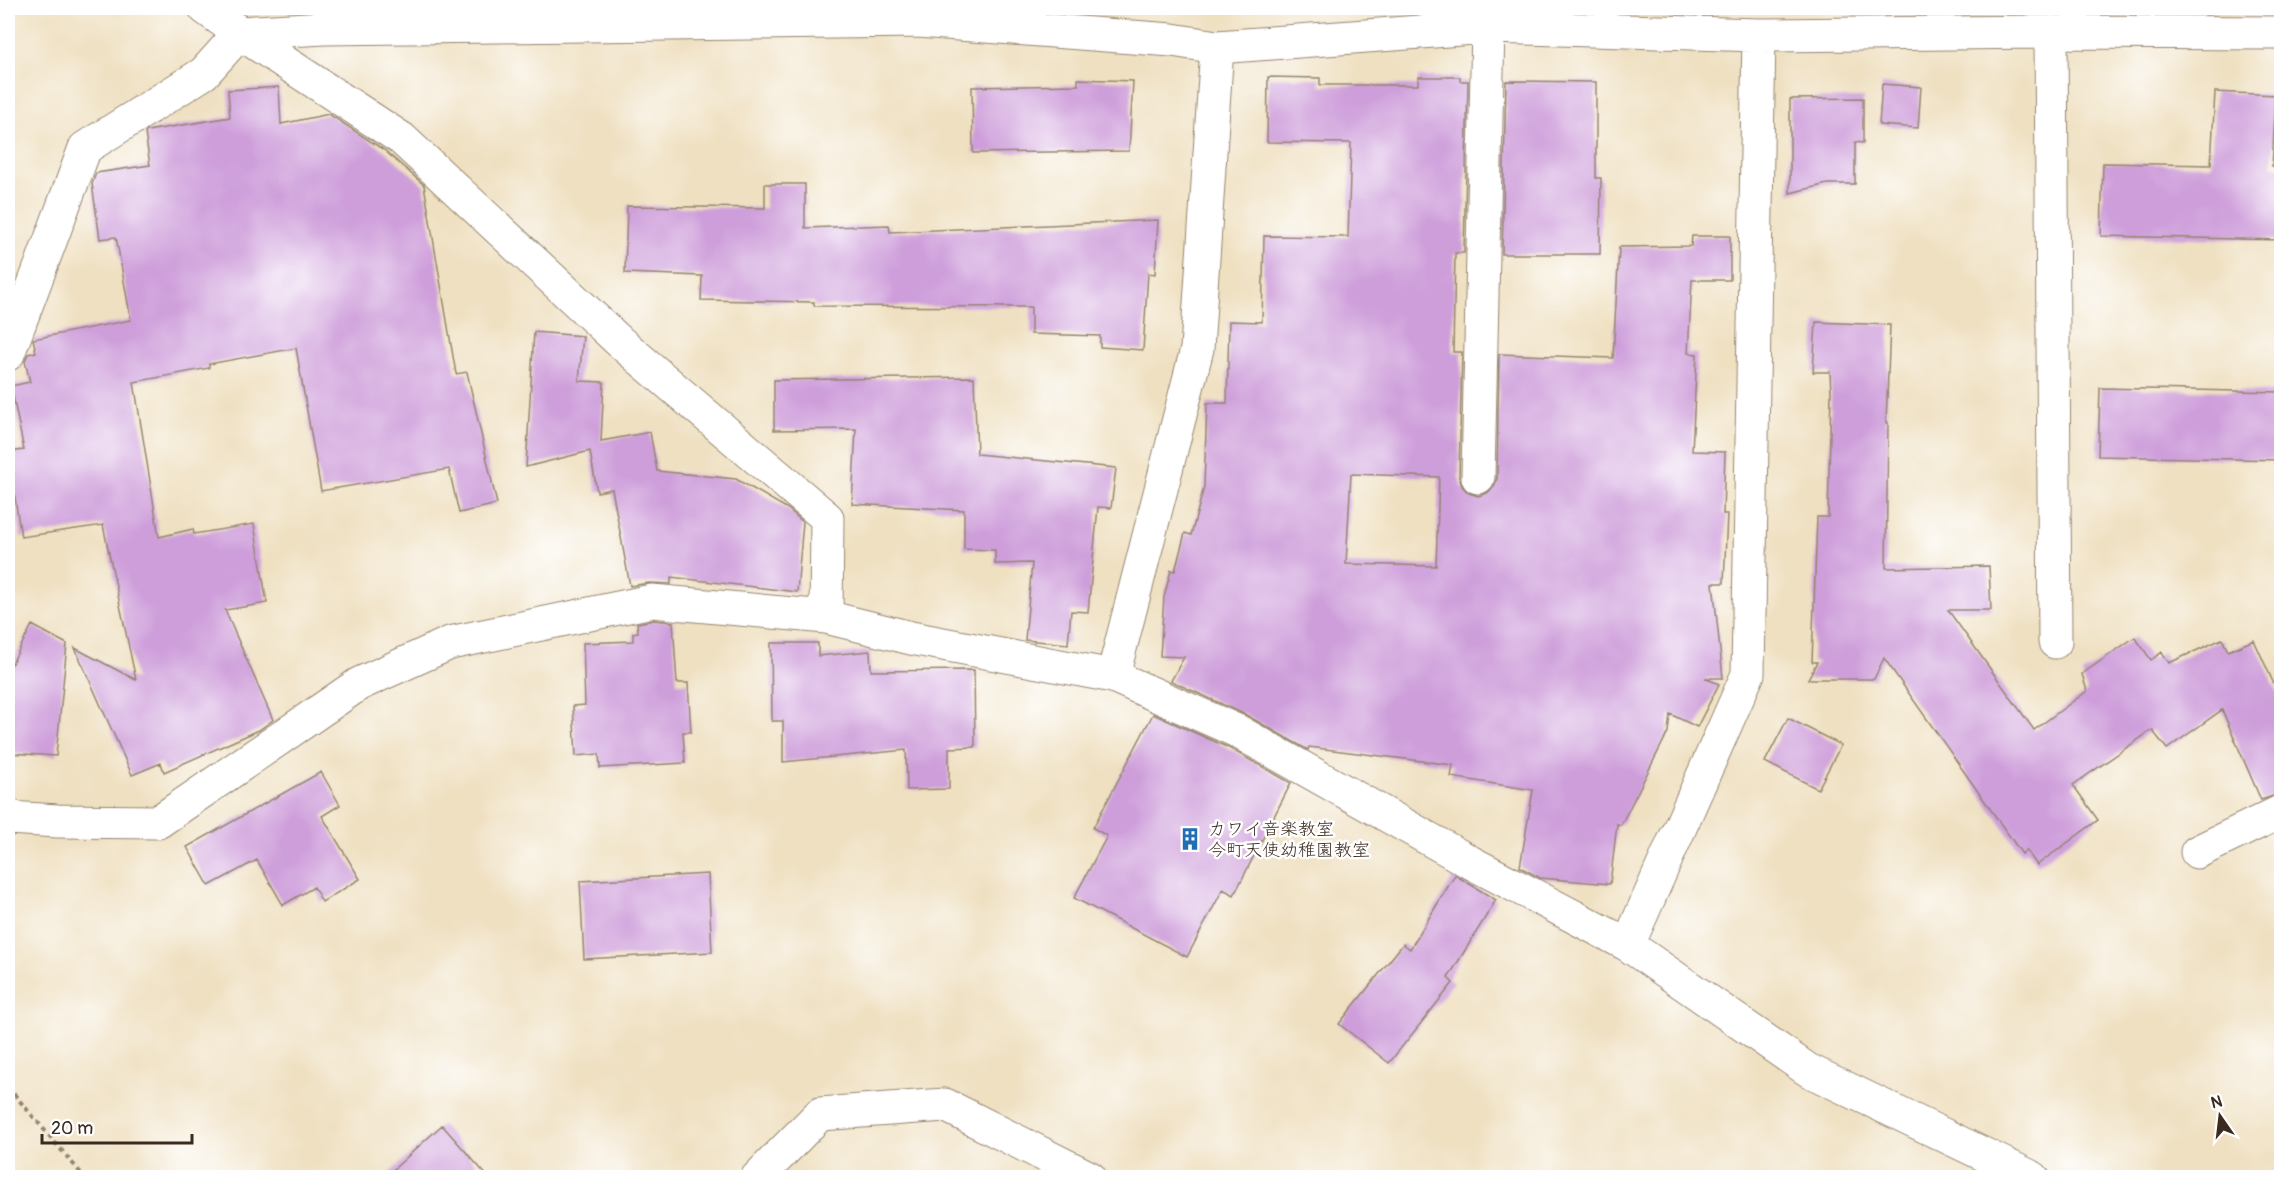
<svg xmlns="http://www.w3.org/2000/svg" width="2289" height="1185" viewBox="0 0 2289 1185" font-family="Pangolin,'Klee One',sans-serif">
	<style>
		.building { fill: #ce9eda; fill-rule: evenodd }
		.lines { fill: none; stroke-linecap: round; stroke-linejoin: round }
		.minor-casing { stroke: #958570; stroke-width: 35 }
		.path { stroke: #958570; stroke-width: 4; stroke-dasharray: 4.5 4.5; stroke-linecap: butt }
		.minor { stroke: #fff; stroke-width: 33 }
		.labels { text-anchor: middle; stroke-width: 5; stroke-linejoin: round; paint-order: stroke }
		.poi-label { font-size: 18px; fill: #3b2a1e; stroke: #fff; text-anchor: start }
	</style>
	<rect width="100%" height="100%" fill="#fff"/>
	<filter id="ink" filterUnits="userSpaceOnUse"><feTurbulence type="fractalNoise" baseFrequency=".0167" numOctaves="2"/><feDisplacementMap in="SourceGraphic" scale="12" xChannelSelector="R" yChannelSelector="G"/><feConvolveMatrix kernelMatrix="1 2 1 2 8 2 1 2 1" color-interpolation-filters="sRGB"/></filter>
	<filter id="wash" filterUnits="userSpaceOnUse"><feTurbulence type="fractalNoise" baseFrequency=".008" numOctaves="4" result="noise"/><feDisplacementMap in="SourceGraphic" scale="24" xChannelSelector="R" yChannelSelector="G"/><feGaussianBlur stdDeviation="1.35" result="paint"/><feColorMatrix in="noise" values="0 0 0 0 0 0 0 0 0 0 0 0 0 0 0 0 0 1.4 0 .05"/><feComposite in="paint" operator="in"/></filter>
	<g filter="url(#wash)">
		<rect width="100%" height="100%" fill="#efe0c1"/>
		<g id="blocks">
			<path class="building" d="M1268 77 1320 78V85H1418V77H1460V81H1468L1464 253H1455L1453 352H1462L1459 477 1462 486 1469 493 1478 496 1487 493 1494 487 1497 478 1499 354 1613 358 1619 247 1691 246 1692 236H1730V280H1692L1688 353 1697 354 1692 451 1725 452 1723 514H1727L1724 583H1713L1723 678H1705L1719 684 1697 727 1670 714 1668 732 1621 825 1617 824 1610 884 1540 878 1520 867 1533 790 1451 777 1453 765 1309 747 1308 750 1246 715 1171 681 1184 657 1160 656 1164 597 1171 570 1175 571 1185 533 1191 535 1204 487 1207 403H1227L1229 321 1262 322 1264 236 1348 237 1351 143 1267 142ZM1351 474 1439 477 1436 566 1346 564Z
				M1078 79 1133 81 1129 151 973 153 972 87 1078 85Z
				M1506 81 1596 82V178H1601L1600 254H1502Z
				M1882 84 1921 87 1918 128 1879 125Z
				M279 87 281 124 329 114 384 150 424 185 456 374 467 372 497 504 459 513 449 469 321 491 296 348 209 364V368L134 382 159 537 193 529 194 534 254 524 267 603 225 610 273 720 259 730 164 772 161 763 132 775 75 648 136 680 103 525 21 537 8 452 24 450 11 386 30 382 25 361 28 354 36 352 33 339 131 320 116 237 100 239 92 184 96 173 150 165 145 133 147 131 230 117 228 90Z
				M2215 92 2276 95 2272 166H2282V240L2101 236 2103 163 2211 165Z
				M1863 98V143L1855 142V184H1827L1790 193V99Z
				M765 184H805V228L889 225 890 232 1158 220 1155 274 1148 273 1143 350 1100 347V336L1031 334V307L814 306V302L701 300 702 276 625 273 627 206 765 208Z
				M1816 322 1890 325 1886 423H1888L1886 568 1989 566 1991 610H1948L2034 730 2087 691 2082 674 2135 637 2151 660 2162 652 2169 663 2222 639 2228 651 2254 640 2282 702V793L2261 800 2222 710 2167 749 2152 730 2073 785 2098 820 2037 865 2026 850 2022 854 1884 658 1874 679H1808L1817 662H1812L1817 517H1828L1831 392 1830 372H1813Z
				M534 332 583 336 579 381 604 382 601 441 650 432 657 471 736 479 788 509 803 522 797 592 671 577V584L649 583 630 586 612 489 597 492 590 451 526 467Z
				M974 377 977 454 1116 468 1111 508 1098 507 1088 612 1071 611 1068 644 1025 640 1032 563 995 564V550L964 549V510L852 504 856 429 774 430V380Z
				M2100 388 2282 392V460L2098 456Z
				M653 620 673 622 677 683H688L691 732H683L685 763 600 768 599 754 576 756 573 706 585 705 583 643 633 641V633L638 632 637 623Z
				M32 625 67 644 56 756 8 753V671Z
				M771 643H818V656L870 651 871 671 974 670 975 747 949 748V789L907 790 906 750 783 762V721H772Z
				M1153 714 1229 748 1291 783 1234 895 1223 889 1187 957 1074 898 1107 836 1093 828Z
				M1788 718 1841 745 1818 789 1765 762Z
				M321 772 340 805 322 816 360 879 322 902 314 887 283 905 257 860 209 886 187 847Z
				M708 874 712 952 584 959 580 881Z
				M1455 875 1496 900 1448 978 1453 983 1389 1063 1339 1024 1403 944 1410 949Z
				M442 1125 489 1178H384Z"/>
		</g>
	</g>
	<g filter="url(#ink)">
		<use href="#blocks" fill-opacity="0" stroke="#958570" stroke-width="1.5"/>
		<g class="lines">
			<g class="minor-casing">
				<path id="minor" d="M205 8 240 33 402 139 620 342 827 518 826 617
					M2051 32 2055 642
					M8 354 85 148 204 73 240 33 324 28 918 21 1172 40 1217 47 1488 27 1759 35 2051 32 2282 33
					M1478 477 1488 27
					M1113 676 1197 349 1217 47
					M8 818 58 821 158 822 359 684 450 643 652 601 826 617 911 638 1113 676 1237 731 1470 862 1628 945 1808 1070 2033 1178
					M2197 852 2282 811
					M1628 945 1748 674 1759 35
					M757 1178 820 1114 945 1105 1090 1178"/>
			</g>
			<path class="path" d="M8 1087 85 1178"/>
			<use href="#minor" class="minor"/>
		</g>
	</g>
	<defs>
		<g id="building-bare" transform="scale(1.8)"><path d="M-4-6H4V6H1V3H-1V6H-4ZM-2.5-4.3h1.7v1.8h-1.7ZM.8-4.3h1.7v1.8H.8ZM-2.5-1h1.7V.8h-1.7ZM.8-1h1.7V.8H.8Z" fill="#1f6fb2" stroke="#fff" stroke-width="2.5" paint-order="stroke"/></g>
	</defs>
	<g fill-rule="evenodd">
		<use href="#building-bare" x="1190" y="839"/>
	</g>
	<g class="labels">
		<g class="poi-label">
			<text x="1208" y="835">カワイ音楽教室<tspan x="1208" dy="21">今町天使幼稚園教室</tspan></text>
		</g>
	</g>
	<rect width="2289" height="1185" fill="none" stroke="#fff" stroke-width="30"/>
	<g transform="translate(2220 1116) rotate(346)" stroke="#ffffff" stroke-width="4.5" paint-order="stroke">
	<path d="M0-4.5L10 22L0 15L-10 22Z" fill="#3b2a1e"/>
	<text y="-9" font-size="16" font-weight="bold" text-anchor="middle" fill="#3b2a1e">N</text>
	</g>
	<path d="M42 1134v9h150v-9" fill="none" stroke="#3b2a1e" stroke-width="3"/>
	<text x="51" y="1134" font-size="18" fill="#3b2a1e" stroke="#ffffff" stroke-width="4.5" paint-order="stroke">20 m</text>
</svg>
